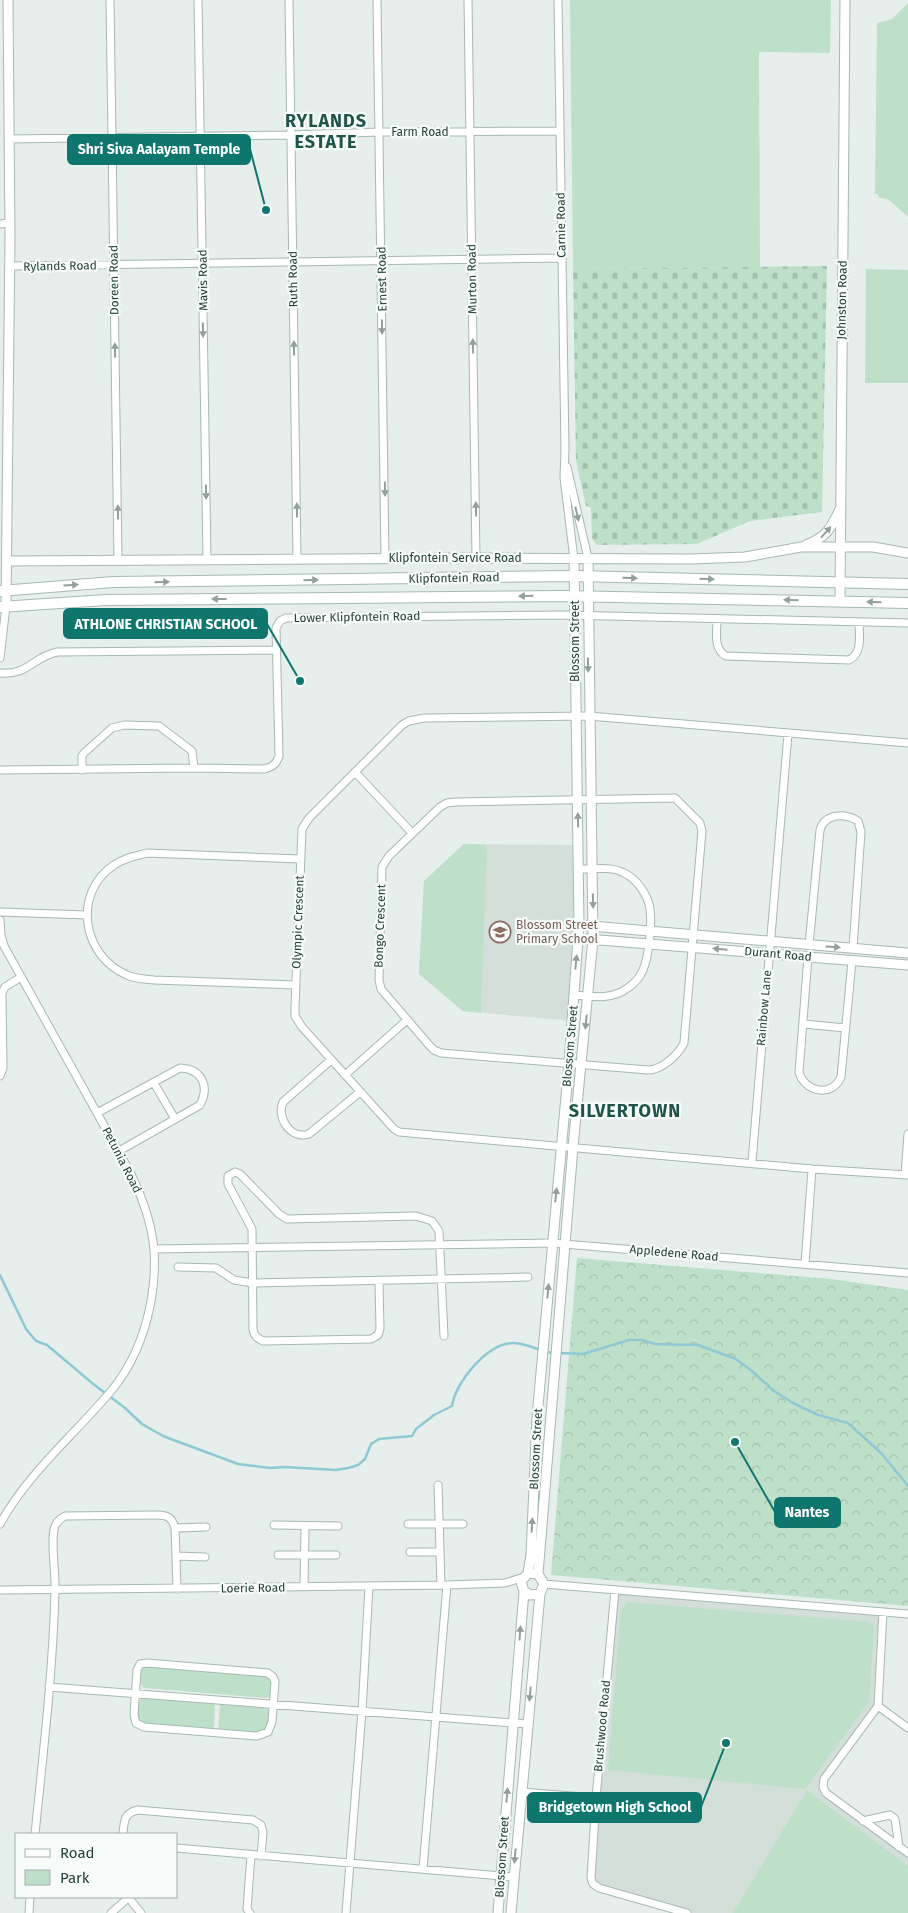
<svg xmlns="http://www.w3.org/2000/svg" width="908" height="1913" viewBox="0 0 908 1913" font-family="'Fira Sans',sans-serif">
	<style>
		.built { fill: #d4dfda }
		.green { fill: #bfe0c8 }
		.forest { fill: url(#forest-crowns) }
		.cemetery { fill: url(#cemetery-stones) }
		.lines { fill: none; stroke-linecap: round; stroke-linejoin: round }
		.stream { stroke: #8ec9d4; stroke-width: 2.5 }
		.minor-casing { stroke: #a8b8b2; stroke-width: 9 }
		.tertiary-casing { stroke: #a8b8b2; stroke-width: 11 }
		.secondary-casing { stroke: #a4bbb3; stroke-width: 12 }
		.minor { stroke: #fff; stroke-width: 7 }
		.tertiary { stroke: #fff; stroke-width: 9 }
		.secondary { stroke: #fff; stroke-width: 10 }
		.oneway { fill: #92a09c }
		.labels { text-anchor: middle; stroke-width: 4.5; stroke-linejoin: round; paint-order: stroke }
		.street-label { font-size: 12px; fill: #24423a; stroke: #f7fbf9 }
		.education-label { font-size: 12px; fill: #785e54; stroke: #f7fbf9; text-anchor: start }
		.district-label { font-size: 18px; font-weight: bold; letter-spacing: 1px; fill: #1f5548; stroke: #f7fbf9 }
		.leader { fill: none; stroke: #0f766e; stroke-width: 2 }
		.callout-dot { fill: #0f766e; stroke: #f7fbf9; stroke-width: 2 }
		.callout { fill: #0f766e; stroke: #0f766e; stroke-width: 2 }
		.callout-label { font-size: 14px; text-anchor: middle; font-weight: bold; fill: #fff }
	</style>
	<defs>
		<pattern id="forest-crowns" width="20" height="18" patternUnits="userSpaceOnUse" patternTransform="scale(1.25)"><rect width="20" height="18" fill="#bfe0c8"/><path d="M2 6a3 3 0 1 1 6 0M12 15a3 3 0 1 1 6 0" fill="none" stroke="#a4c1ad"/></pattern>
		<pattern id="cemetery-stones" width="16" height="16" patternUnits="userSpaceOnUse" patternTransform="scale(1.25)"><rect width="16" height="16" fill="#bfe0c8"/><path d="M2 7V4a2 2 0 0 1 4 0v3zM10 15v-3a2 2 0 0 1 4 0v3z" fill="#a4c1ad"/></pattern>
	</defs>
	<rect width="100%" height="100%" fill="#e6efeb"/>
	<path class="built" d="M464 844 578 845 572 1021 463 1011 419 974 424 881Z
		M615 1590 883 1612 878 1706 824 1779 823 1787 908 1853V1913H687L593 1884Z"/>
	<path class="green" d="M570 0H831L830 53 759 52 760 267 573 269Z
		M908 3V217L889 200 878 197V194H875L877 23 892 19Z
		M866 269 908 270V383H865Z
		M464 844 487 845 481 1013 463 1011 419 974 424 881Z
		M628 1602 870 1622 874 1628 869 1702 805 1789 608 1770 621 1608Z
		M144 1666 267 1676 272 1680 271 1696 265 1698 144 1688 139 1682 140 1670Z
		M142 1698 215 1703 214 1730 144 1724 137 1717 138 1704Z
		M220 1704 264 1708 269 1710 268 1729 259 1734 218 1731Z
		M807 1790 908 1866V1913H733Z"/>
	<path class="forest" d="M577 1258 831 1279 908 1290V1606L551 1575Z"/>
	<path class="cemetery" d="M827 266 822 512 750 521 697 544 597 545 592 539 591 508 586 506 576 461 573 269Z"/>
	<g class="lines">
		<path class="stream" d="M0 1275 26 1329 36 1341 47 1345 92 1383 125 1408 142 1424 163 1436 238 1464 270 1468 285 1467 336 1470 348 1468 358 1465 365 1459 371 1444 379 1439 412 1436 416 1429 434 1415 452 1406C455 1383 487 1343 513 1343 527 1343 540 1352 554 1353
			M559 1353 583 1354 629 1340H642L655 1344 698 1345 736 1359 753 1372 774 1391 793 1403 818 1415 848 1423 882 1454 908 1486"/>
		<g class="minor-casing">
			<path id="minor" d="M110 0 118 561
				M198 0 207 559
				M289 0 297 559
				M377 0 385 559
				M468 0 476 558
				M558 0 565 449 564 478 574 559
				M10 139 291 135 380 132 560 131
				M0 224 10 223
				M10 266 561 258
				M567 467 588 558
				M717 619C717 632 713 649 726 656L849 660C863 653 859 635 859 622
				M0 658 6 606
				M0 673C29 675 31 658 57 652L276 650
				M908 743 589 716 424 718 409 721 402 725 309 818 302 829 295 1006V1016L302 1027 394 1129 399 1132 812 1169 908 1175
				M0 770 194 768 264 769C272 767 276 765 279 756L276 628 280 621 286 618 565 615 908 623
				M82 770V756L84 753 112 728 124 725 159 726 192 751 194 768
				M355 772 412 833
				M675 798 700 823 702 831 684 1043C678 1055 662 1070 648 1070L441 1053 434 1050 429 1045 381 989 379 980 382 867 389 856 440 807 447 803 456 802Z
				M0 912 86 915
				M0 920 1 935 4 946 131 1174C142 1197 152 1224 154 1250 157 1298 143 1352 112 1390 75 1434 28 1473 0 1524
				M809 945 820 830C825 813 845 813 858 821L861 832 853 948
				M808 957 799 1072C804 1092 832 1098 841 1077L852 961
				M296 985 154 980C144 979 135 979 127 975 82 956 72 893 114 865 124 858 135 856 147 853L300 859
				M574 995C593 997 613 1000 629 987 635 983 640 977 643 970 649 956 652 924 650 909 648 895 637 879 624 873 611 866 594 869 579 869
				M804 1024 845 1028
				M331 1060 283 1102C276 1118 291 1140 309 1134L360 1092
				M345 1075 407 1020
				M0 1076 3 1068 2 993 5 987 21 977
				M154 1083 175 1119
				M97 1113 180 1068C202 1069 210 1086 200 1105L119 1151
				M752 1162 788 734
				M905 1175 908 1134
				M154 1249 552 1243 908 1273
				M805 1264 812 1169
				M178 1267 216 1268 234 1280 253 1283 528 1277
				M379 1281 380 1329 378 1335 371 1339 263 1341C257 1338 254 1336 253 1329L252 1229 228 1184V1176L235 1172 240 1174 279 1214 287 1219 416 1216 432 1221 439 1231 444 1336
				M438 1485 441 1585
				M408 1524H463
				M274 1525 338 1526
				M175 1528 206 1527
				M410 1552H440
				M278 1555H336
				M176 1556 205 1557
				M544 1584 908 1614
				M304 1587 305 1526
				M0 1590 447 1585 505 1583 524 1577
				M615 1590 596 1798 591 1878 593 1884 599 1888 687 1913
				M883 1612 878 1706 824 1779 823 1787 826 1793 908 1853
				M147 1663 268 1673 273 1677 275 1682 272 1722 268 1732 257 1736 144 1727 136 1723 134 1715 137 1670 140 1664Z
				M49 1687 527 1724
				M878 1706 908 1728
				M521 1792 596 1798
				M863 1821 890 1815 895 1819 899 1847
				M35 1834C43 1754 53 1672 55 1591 56 1576 50 1538 55 1526 57 1521 60 1519 65 1516L157 1515C167 1515 172 1517 175 1528L177 1589
				M123 1834C124 1821 124 1813 138 1810L253 1820 261 1825 263 1832 261 1856
				M176 1848 514 1877
				M423 1869 447 1585
				M128 1897 141 1913
				M29 1913 30 1897
				M111 1913 128 1898
				M250 1913 247 1909 251 1855
				M346 1913 362 1711 369 1586"/>
		</g>
		<g class="tertiary-casing">
			<path id="tertiary" d="M806 545C827 537 831 528 840 509
				M7 561 476 558 691 559 745 557 801 547H873L908 553
				M840 601 845 0
				M6 606 10 236 8 0
				M579 925 908 953
				M587 939 908 965
				M528 1573 531 1555 537 1417 569 1063 579 925 574 559
				M538 1574 573 1147 593 939 588 558
				M498 1913 524 1591
				M511 1913 540 1594 544 1584 538 1574 528 1573 521 1582 524 1591 530 1595 540 1594"/>
		</g>
		<g class="secondary-casing">
			<path id="secondary" d="M0 591 113 582 575 576 908 584
				M0 607 106 600 563 596 908 603"/>
		</g>
		<use href="#minor" class="minor"/>
		<use href="#tertiary" class="tertiary"/>
		<use href="#secondary" class="secondary"/>
	</g>
	<defs><path id="oneway-solid" d="M-6-.8H1V-3.2L6.5 0L1 3.2V.8H-6Z" transform="scale(1.25)"/></defs>
	<g class="oneway">
		<use href="#oneway-solid" transform="translate(382 327) rotate(89)"/>
		<use href="#oneway-solid" transform="translate(203 330) rotate(89)"/>
		<use href="#oneway-solid" transform="translate(473 346) rotate(-91)"/>
		<use href="#oneway-solid" transform="translate(294 348) rotate(-91)"/>
		<use href="#oneway-solid" transform="translate(115 350) rotate(-91)"/>
		<use href="#oneway-solid" transform="translate(385 489) rotate(89)"/>
		<use href="#oneway-solid" transform="translate(206 492) rotate(89)"/>
		<use href="#oneway-solid" transform="translate(476 509) rotate(-91)"/>
		<use href="#oneway-solid" transform="translate(297 510) rotate(-91)"/>
		<use href="#oneway-solid" transform="translate(118 512) rotate(-91)"/>
		<use href="#oneway-solid" transform="translate(577 514) rotate(77)"/>
		<use href="#oneway-solid" transform="translate(826 532) rotate(-48)"/>
		<use href="#oneway-solid" transform="translate(630 578) rotate(1)"/>
		<use href="#oneway-solid" transform="translate(707 579) rotate(1)"/>
		<use href="#oneway-solid" transform="translate(311 580) rotate(-1)"/>
		<use href="#oneway-solid" transform="translate(162 582) rotate(-1)"/>
		<use href="#oneway-solid" transform="translate(71 585) rotate(-4)"/>
		<use href="#oneway-solid" transform="translate(526 596) rotate(179)"/>
		<use href="#oneway-solid" transform="translate(219 599) rotate(180)"/>
		<use href="#oneway-solid" transform="translate(791 600) rotate(-179)"/>
		<use href="#oneway-solid" transform="translate(874 602) rotate(-178)"/>
		<use href="#oneway-solid" transform="translate(588 665) rotate(89)"/>
		<use href="#oneway-solid" transform="translate(578 820) rotate(-92)"/>
		<use href="#oneway-solid" transform="translate(593 901) rotate(89)"/>
		<use href="#oneway-solid" transform="translate(833 947) rotate(4)"/>
		<use href="#oneway-solid" transform="translate(720 949) rotate(-175)"/>
		<use href="#oneway-solid" transform="translate(576 962) rotate(-85)"/>
		<use href="#oneway-solid" transform="translate(586 1022) rotate(96)"/>
		<use href="#oneway-solid" transform="translate(556 1195) rotate(-84)"/>
		<use href="#oneway-solid" transform="translate(548 1291) rotate(-85)"/>
		<use href="#oneway-solid" transform="translate(532 1525) rotate(-87)"/>
		<use href="#oneway-solid" transform="translate(520 1633) rotate(-86)"/>
		<use href="#oneway-solid" transform="translate(530 1694) rotate(96)"/>
		<use href="#oneway-solid" transform="translate(507 1795) rotate(-85)"/>
		<use href="#oneway-solid" transform="translate(515 1856) rotate(95)"/>
	</g>
	<defs>
		<g id="school-ring" transform="scale(1.125)"><circle r="9.5" fill="#f7fbf9" stroke="#8d6e63" stroke-width="1.5"/><path d="M0-5L7-2L0 1L-7-2ZM-4 1L0 2.5L4 1V4Q0 6-4 4Z" fill="#8d6e63"/></g>
	</defs>
	<g fill-rule="evenodd">
		<use href="#school-ring" x="500" y="932"/>
	</g>
	<g class="labels">
		<g class="street-label">
			<text x="420" y="136">Farm Road</text>
			<text transform="translate(561 225) rotate(-91)" y="4">Carnie Road</text>
			<text transform="translate(60 266) rotate(-1)" y="4">Rylands Road</text>
			<text transform="translate(293 279) rotate(-91)" y="4">Ruth Road</text>
			<text transform="translate(382 279) rotate(-91)" y="4">Ernest Road</text>
			<text transform="translate(472 279) rotate(-91)" y="4">Murton Road</text>
			<text transform="translate(114 280) rotate(-91)" y="4">Doreen Road</text>
			<text transform="translate(203 280) rotate(-91)" y="4">Mavis Road</text>
			<text transform="translate(842 300) rotate(-89)" y="4">Johnston Road</text>
			<text x="455" y="562">Klipfontein Service Road</text>
			<text transform="translate(454 578) rotate(-1)" y="4">Klipfontein Road</text>
			<text transform="translate(357 617) rotate(-1)" y="4">Lower Klipfontein Road</text>
			<text transform="translate(575 641) rotate(-90)" y="4">Blossom Street</text>
			<text transform="translate(298 922) rotate(-88)" y="4">Olympic Crescent</text>
			<text transform="translate(380 926) rotate(-88)" y="4">Bongo Crescent</text>
			<text transform="translate(778 954) rotate(5)" y="4">Durant Road</text>
			<text transform="translate(764 1008) rotate(-85)" y="4">Rainbow Lane</text>
			<text transform="translate(570 1046) rotate(-85)" y="4">Blossom Street</text>
			<text transform="translate(122 1160) rotate(63)" y="4">Petunia Road</text>
			<text transform="translate(674 1253) rotate(5)" y="4">Appledene Road</text>
			<text transform="translate(536 1449) rotate(-87)" y="4">Blossom Street</text>
			<text transform="translate(253 1588) rotate(-1)" y="4">Loerie Road</text>
			<text transform="translate(602 1726) rotate(-85)" y="4">Brushwood Road</text>
			<text transform="translate(502 1857) rotate(-86)" y="4">Blossom Street</text>
		</g>
		<g class="education-label">
			<text x="516" y="929">Blossom Street<tspan x="516" dy="14">Primary School</tspan></text>
		</g>
		<g class="district-label">
			<text x="326" y="127">RYLANDS<tspan x="326" dy="21">ESTATE</tspan></text>
			<text x="625" y="1117">SILVERTOWN</text>
		</g>
	</g>
	<path class="leader" d="M266 210L250 149M300 681L267 624M735 1442L775 1512M726 1743L701 1807"/>
	<g class="callout-dot">
		<circle cx="266" cy="210" r="5"/>
		<circle cx="300" cy="681" r="5"/>
		<circle cx="735" cy="1442" r="5"/>
		<circle cx="726" cy="1743" r="5"/>
	</g>
	<g class="callout">
		<rect x="68" y="135" width="182" height="29" rx="5"/>
		<rect x="64" y="609" width="203" height="29" rx="5"/>
		<rect x="775" y="1498" width="65" height="29" rx="5"/>
		<rect x="528" y="1793" width="173" height="29" rx="5"/>
	</g>
	<g class="callout-label">
		<text x="159" y="154">Shri Siva Aalayam Temple</text>
		<text x="166" y="629">ATHLONE CHRISTIAN SCHOOL</text>
		<text x="807" y="1517">Nantes</text>
		<text x="615" y="1812">Bridgetown High School</text>
	</g>
	<rect x="15" y="1833" width="162" height="65" fill="#f7fbf9" stroke="#a3b1ad"/>
	<rect x="25" y="1849" width="25" height="8" fill="#ffffff" stroke="#a3b1ad"/>
	<text x="60" y="1858" font-size="15" fill="#24423a">Road</text>
	<rect x="25" y="1870" width="25" height="15" fill="#bfe0c8" stroke="#a3b1ad"/>
	<text x="60" y="1883" font-size="15" fill="#24423a">Park</text>
</svg>
